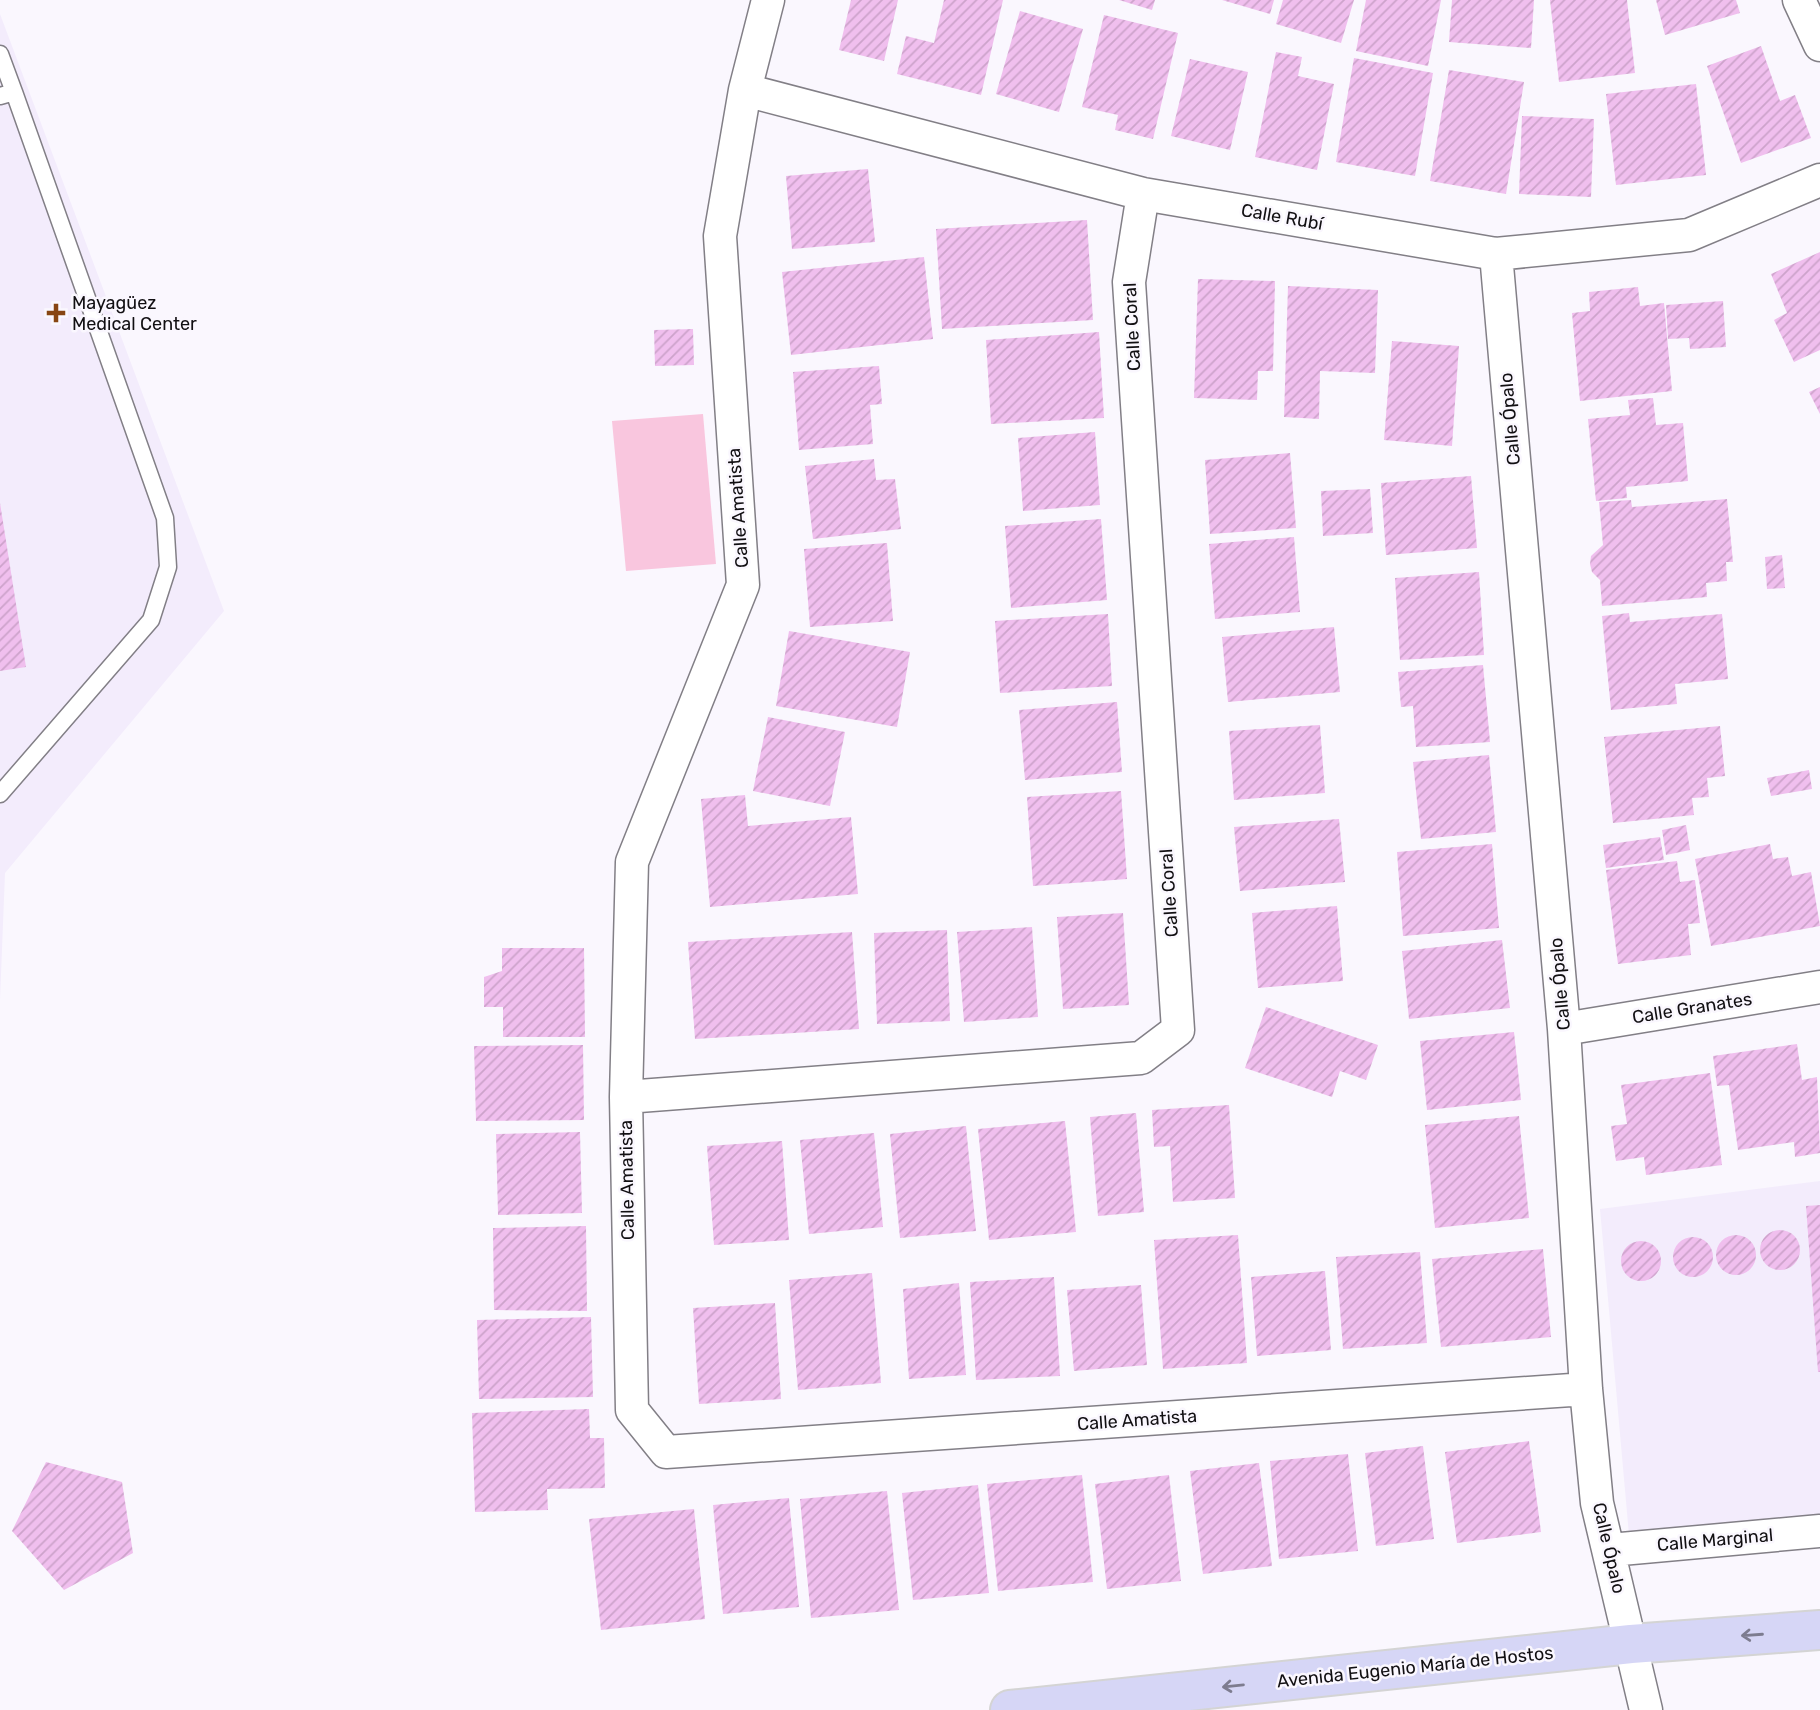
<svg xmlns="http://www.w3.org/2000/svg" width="1820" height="1710" viewBox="0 0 1820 1710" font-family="Rubik,sans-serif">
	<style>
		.built { fill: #f3ecfc }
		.green { fill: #f9c6de }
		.building { fill: url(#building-hatch) }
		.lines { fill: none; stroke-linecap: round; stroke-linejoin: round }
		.service-casing { stroke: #827f86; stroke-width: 19 }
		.minor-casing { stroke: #827f86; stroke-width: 35 }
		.trunk-casing { stroke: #d4d4d4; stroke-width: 42 }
		.service { stroke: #fff; stroke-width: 16 }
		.minor { stroke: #fff; stroke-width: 32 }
		.trunk { stroke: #d6d6f6; stroke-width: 38 }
		.oneway { stroke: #7d7c8f }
		.poi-dot { fill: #874513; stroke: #faf7fe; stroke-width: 2.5 }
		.labels { text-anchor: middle; stroke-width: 5; stroke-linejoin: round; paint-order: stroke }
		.street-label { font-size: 18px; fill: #110f12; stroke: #faf7fe }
		.poi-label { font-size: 18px; fill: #110f12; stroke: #faf7fe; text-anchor: start }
	</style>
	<defs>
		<pattern id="building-hatch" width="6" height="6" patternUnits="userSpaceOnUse" patternTransform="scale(1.75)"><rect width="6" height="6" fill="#f0bfee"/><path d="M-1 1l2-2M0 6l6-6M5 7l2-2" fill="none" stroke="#cda3cb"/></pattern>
	</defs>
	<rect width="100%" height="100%" fill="#faf7fe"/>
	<path class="built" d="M0 14 224 611 5 873 0 1000Z
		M1820 1181V1518L1629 1535 1600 1209Z"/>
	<path class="green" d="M703 414 716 564 626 571 612 421Z"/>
	<path class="building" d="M851 0H898L884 61 839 50Z
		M944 0H1003L981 95 897 74 906 36 934 43Z
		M1119 0H1155L1152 10Z
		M1222 0H1274L1270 14Z
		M1283 0H1354L1341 43 1276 24Z
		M1366 0H1441L1428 66 1356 51Z
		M1452 0H1534L1531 48 1449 42Z
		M1550 0H1627L1635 73 1559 82Z
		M1656 0H1736L1740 13 1665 35Z
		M1020 11 1083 29 1059 112 996 94Z
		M1104 15 1178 33 1153 139 1115 130 1118 115 1082 107Z
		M1761 46 1780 101 1795 95 1811 138 1741 163 1707 66Z
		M1276 52 1302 57 1298 76 1334 84 1317 170 1255 157Z
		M1354 58 1433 73 1415 176 1336 162Z
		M1190 59 1248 72 1230 150 1171 136Z
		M1449 70 1524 82 1506 194 1430 181Z
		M1696 84 1706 175 1616 185 1606 94Z
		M1522 116 1594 119 1591 197 1519 194Z
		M868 169 875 242 792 249 786 176Z
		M1087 220 1093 320 942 329 936 229Z
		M1820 252V350L1794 362 1774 320 1787 313 1771 274Z
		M924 257 933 339 791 355 782 272Z
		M1198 279 1275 281 1273 371H1258L1257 400 1194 398Z
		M1288 286 1378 290 1375 373 1320 371 1319 419 1284 417Z
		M1638 287 1640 306 1664 303 1672 391 1580 401 1572 313 1590 311 1589 292Z
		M1723 301 1726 347 1690 349 1689 338 1668 339 1666 305Z
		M693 329 694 365 655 366 654 330Z
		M1099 332 1104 418 991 424 986 340Z
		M1392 341 1459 346 1452 446 1384 440Z
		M879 366 882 404 870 405 873 444 799 450 793 372Z
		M1820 387V414L1809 392Z
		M1653 398 1656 425 1683 423 1688 481 1626 487 1627 498 1596 501 1588 419 1630 415 1628 400Z
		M1095 432 1100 505 1023 511 1018 438Z
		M1290 453 1296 528 1210 534 1205 460Z
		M874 459 876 480 895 479 901 529 813 539 805 466Z
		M1471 476 1477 548 1386 555 1381 483Z
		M1370 489 1373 533 1323 536 1321 491Z
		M1727 499 1733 562H1726L1727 581 1706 583 1707 597 1602 606 1600 580 1592 572 1590 564 1591 556 1603 545 1599 502 1631 500 1632 507Z
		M0 503 26 667 0 671Z
		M1101 519 1107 600 1011 608 1005 526Z
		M1294 537 1300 612 1215 619 1209 544Z
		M887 543 893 621 810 627 804 549Z
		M1782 555 1785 588 1767 589 1765 557Z
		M1479 572 1484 655 1400 660 1395 578Z
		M1629 613 1630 622 1722 614 1728 679 1675 684 1677 704 1611 710 1602 616Z
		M1108 614 1112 686 1000 693 995 621Z
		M1334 627 1340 692 1228 702 1222 637Z
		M789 631 910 652 897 727 776 706Z
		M1483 665 1490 742 1416 747 1413 706 1401 707 1398 672Z
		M1117 702 1122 772 1025 780 1019 710Z
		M768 717 845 732 830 806 753 791Z
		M1320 725 1325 793 1234 800 1229 731Z
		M1720 726 1725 776 1707 778 1709 797 1692 798 1694 815 1613 823 1604 737Z
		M1489 755 1496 832 1421 839 1413 762Z
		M1809 770 1812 789 1771 796 1767 778Z
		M1121 791 1127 879 1033 886 1027 797Z
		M745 795 748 826 851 817 858 894 710 907 701 799Z
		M1339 819 1345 882 1240 891 1234 827Z
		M1686 825 1690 850 1666 855 1662 830Z
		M1660 837 1664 860 1606 868 1603 845Z
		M1492 844 1499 928 1403 936 1397 852Z
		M1770 844 1773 859 1788 857 1792 876 1811 872 1820 926 1711 946 1695 859Z
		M1677 861 1680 882 1695 880 1700 923 1688 924 1691 955 1618 964 1606 870Z
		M1337 906 1343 981 1258 988 1252 913Z
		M1123 913 1129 1005 1063 1009 1057 917Z
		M1032 927 1038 1017 964 1022 957 932Z
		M947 930 950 1021 877 1024 874 933Z
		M852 932 859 1029 695 1039 688 942Z
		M1502 940 1510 1008 1409 1019 1402 951Z
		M502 948H584L585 1037H503V1007H484V977L502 971Z
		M1266 1007 1378 1045 1366 1080 1340 1071 1332 1097 1245 1068Z
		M1514 1032 1521 1100 1427 1110 1420 1041Z
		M1797 1044 1802 1080 1817 1077 1820 1153 1795 1157 1794 1142 1738 1150 1729 1085 1717 1086 1713 1056Z
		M583 1045 584 1120 476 1121 474 1046Z
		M1710 1073 1722 1165 1646 1175 1644 1157 1616 1161 1611 1126 1627 1124 1621 1085Z
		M1229 1105 1235 1198 1173 1202 1170 1146 1154 1147 1152 1110Z
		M1136 1113 1144 1212 1098 1216 1090 1117Z
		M1519 1116 1529 1218 1435 1228 1425 1125Z
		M1065 1121 1076 1232 989 1240 978 1129Z
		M966 1126 976 1231 900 1238 890 1134Z
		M580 1132 582 1213 498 1215 496 1134Z
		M874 1133 883 1227 809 1234 800 1140Z
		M782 1141 789 1240 714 1245 707 1146Z
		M1820 1205V1372H1818L1806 1206Z
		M586 1226 587 1311 494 1310 493 1228Z
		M1760 1250a20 20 0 1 1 40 0a20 20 0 1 1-40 0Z
		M1238 1235 1247 1363 1163 1369 1154 1240Z
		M1716 1255a20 20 0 1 1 40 0a20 20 0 1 1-40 0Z
		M1673 1257a20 20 0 1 1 40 0a20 20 0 1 1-40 0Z
		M1621 1261a20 20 0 1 1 40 0a20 20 0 1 1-40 0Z
		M1543 1249 1551 1337 1441 1347 1432 1259Z
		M1420 1252 1427 1343 1343 1349 1336 1257Z
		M1325 1271 1331 1350 1257 1356 1251 1277Z
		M872 1273 881 1383 798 1390 789 1280Z
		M1054 1277 1060 1376 976 1380 970 1282Z
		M959 1283 966 1375 909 1379 903 1289Z
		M1141 1285 1147 1365 1074 1371 1067 1290Z
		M775 1303 781 1399 699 1404 693 1308Z
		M591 1317 593 1397 479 1399 477 1320Z
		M589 1409 590 1438H604L605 1488 547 1489 548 1510 475 1512 472 1413Z
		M1529 1441 1541 1532 1457 1543 1445 1452Z
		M1423 1446 1434 1539 1376 1546 1365 1453Z
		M1348 1454 1358 1551 1279 1559 1270 1461Z
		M46 1462 122 1482 133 1553 64 1590 12 1531Z
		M1259 1463 1272 1566 1203 1574 1190 1471Z
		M1082 1475 1093 1582 998 1591 987 1484Z
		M1169 1475 1181 1581 1107 1589 1095 1484Z
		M978 1485 989 1593 913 1600 902 1493Z
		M887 1491 899 1610 811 1618 800 1499Z
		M789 1498 799 1607 723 1614 713 1505Z
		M694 1509 705 1619 601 1630 589 1519Z"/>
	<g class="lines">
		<g class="service-casing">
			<path id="service" d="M0 54 14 92
				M0 96 14 92 165 518 168 567 151 620 0 794"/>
		</g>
		<g class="minor-casing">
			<path id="minor" d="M768 0 745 90 720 236 743 585 632 862 626 1097 632 1410 666 1452 1586 1389
				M1799 0 1820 45
				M745 90 1143 194 1496 254 1689 235 1820 180
				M1496 254 1564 1029 1586 1389 1597 1503 1646 1710
				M1564 1029 1820 987
				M626 1097 1141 1058 1178 1030 1129 282 1143 194
				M1610 1550 1820 1531"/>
		</g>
		<g class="trunk-casing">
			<path id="trunk" d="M1010 1710 1631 1644 1820 1630"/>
		</g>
		<use href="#service" class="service"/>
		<use href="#minor" class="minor"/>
		<use href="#trunk" class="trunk"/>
	</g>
	<defs><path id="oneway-shaft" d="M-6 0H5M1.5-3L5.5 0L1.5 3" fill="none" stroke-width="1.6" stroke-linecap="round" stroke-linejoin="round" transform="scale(1.75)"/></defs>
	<g class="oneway">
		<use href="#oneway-shaft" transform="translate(1752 1635) rotate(176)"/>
		<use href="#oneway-shaft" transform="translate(1233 1686) rotate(174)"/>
	</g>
	<path class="poi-dot" d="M52.5 302.5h7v7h7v7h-7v7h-7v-7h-7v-7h7z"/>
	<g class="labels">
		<g class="street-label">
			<text transform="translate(1282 217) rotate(10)" y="6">Calle Rubí</text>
			<text transform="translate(1132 327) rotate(-93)" y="6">Calle Coral</text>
			<text transform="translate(1510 419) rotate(-95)" y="6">Calle Ópalo</text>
			<text transform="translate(738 508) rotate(-94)" y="6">Calle Amatista</text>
			<text transform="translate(1169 893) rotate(-94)" y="6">Calle Coral</text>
			<text transform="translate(1560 984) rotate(-95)" y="6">Calle Ópalo</text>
			<text transform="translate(1692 1008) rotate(-9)" y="6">Calle Granates</text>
			<text transform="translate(627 1180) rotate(-91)" y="6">Calle Amatista</text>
			<text transform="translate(1137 1420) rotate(-4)" y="6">Calle Amatista</text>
			<text transform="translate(1715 1540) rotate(-5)" y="6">Calle Marginal</text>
			<text transform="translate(1609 1548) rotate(77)" y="6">Calle Ópalo</text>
			<text transform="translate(1415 1667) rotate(-6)" y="6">Avenida Eugenio María de Hostos</text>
		</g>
		<g class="poi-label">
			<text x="72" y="309">Mayagüez<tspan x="72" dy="21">Medical Center</tspan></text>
		</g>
	</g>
</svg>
